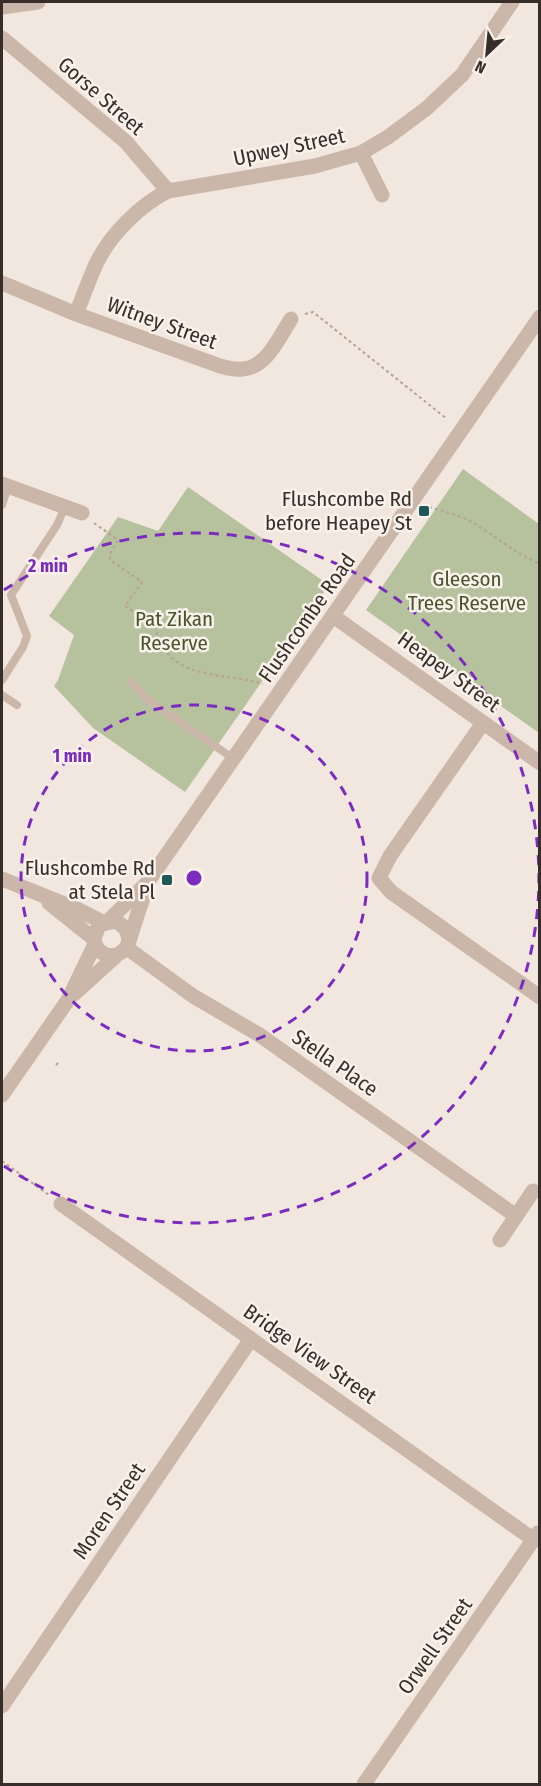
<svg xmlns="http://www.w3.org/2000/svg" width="541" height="1786" viewBox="0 0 541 1786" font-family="'Fira Sans Condensed',sans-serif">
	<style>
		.green { fill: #b6c19e }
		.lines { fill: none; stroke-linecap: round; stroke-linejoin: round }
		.path { stroke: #b6a194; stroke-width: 2; stroke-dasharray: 3 3; stroke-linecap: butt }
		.service { stroke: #cab7a9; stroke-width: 8 }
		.minor { stroke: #cab7a9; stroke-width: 15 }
		.tertiary { stroke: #cab7a9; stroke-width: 15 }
		.ring { fill: none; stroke: #7b2cbf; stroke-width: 3; stroke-dasharray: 10 8 }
		.poi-dot { fill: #1f5758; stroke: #f9f2ea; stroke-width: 2 }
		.labels { text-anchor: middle; stroke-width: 5; stroke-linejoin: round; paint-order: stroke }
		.street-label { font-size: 21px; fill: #372d29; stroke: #f9f2ea }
		.poi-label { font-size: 21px; fill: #372d29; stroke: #f9f2ea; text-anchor: end }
		.park-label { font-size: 21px; fill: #48552d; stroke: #f9f2ea }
		.centre { fill: #7b2cbf; stroke: #f9f2ea; stroke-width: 3 }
		.ring-label { font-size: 18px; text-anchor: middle; font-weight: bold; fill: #7b2cbf; stroke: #f9f2ea; stroke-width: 5; stroke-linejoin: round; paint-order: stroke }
	</style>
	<rect width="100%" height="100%" fill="#f2e7de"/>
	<path class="green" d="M463 469 539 524V733L366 610Z
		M188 487 329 585 185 792 93 728 54 686 58 680 74 635 49 616 118 517 158 531Z"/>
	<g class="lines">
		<path class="path" d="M305 314 313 312 447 419
			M429 507C446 512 464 516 478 526 499 539 517 554 540 564
			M94 523 118 540 110 554V560L142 582 125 606 155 626C166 682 221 671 263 684
			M56 1065 60 1061
			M2 1161 49 1195"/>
		<path class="service" d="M2 505 8 486
			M2 680 23 647 27 636 11 595 57 525 65 507
			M131 682 148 700 234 759
			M2 695 17 705"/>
		<path class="minor" d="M2 7 38 2
			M2 38 126 142 168 191
			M361 153 382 195
			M2 283 76 314 220 366C227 368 236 370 243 369 267 367 280 336 291 319
			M76 314C83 297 89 279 97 262 111 234 140 205 168 191L315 166 361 153 388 137 427 108 462 75 512 2
			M2 484 82 513
			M333 616 540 763
			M483 723 390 856 379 878 391 892 540 997
			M127 948 193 996 258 1034 516 1216
			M61 1204 534 1540
			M500 1240 533 1191
			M2 1706 251 1339
			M364 1784 538 1533"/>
		<path class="tertiary" d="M2 879 77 909 104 923
			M49 903 94 939
			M108 921 147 883 540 317
			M129 940C128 930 123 924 114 921L99 925 94 939C97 958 119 962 128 944L147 885
			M74 994 116 956
			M2 1095 68 1000 95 944"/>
	</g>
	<g class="ring">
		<circle cx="194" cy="878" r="173"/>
		<path d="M4 590A345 345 0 1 1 4 1166"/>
	</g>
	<g class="poi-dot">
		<rect x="418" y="505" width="12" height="12" rx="3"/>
		<rect x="161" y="874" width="12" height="12" rx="3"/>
	</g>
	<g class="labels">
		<g class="street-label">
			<text transform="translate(101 96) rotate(41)" y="7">Gorse Street</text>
			<text transform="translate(289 147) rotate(-12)" y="7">Upwey Street</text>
			<text transform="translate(162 323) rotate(20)" y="7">Witney Street</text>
			<text transform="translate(307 618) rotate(-55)" y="7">Flushcombe Road</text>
			<text transform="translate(449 672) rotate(36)" y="7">Heapey Street</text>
			<text transform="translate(335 1063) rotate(35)" y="7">Stella Place</text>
			<text transform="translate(310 1354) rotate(35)" y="7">Bridge View Street</text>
			<text transform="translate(109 1511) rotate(-56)" y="7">Moren Street</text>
			<text transform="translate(435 1646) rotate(-55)" y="7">Orwell Street</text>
		</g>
		<g class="poi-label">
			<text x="412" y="506">Flushcombe Rd<tspan x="412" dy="24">before Heapey St</tspan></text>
			<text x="155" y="875">Flushcombe Rd<tspan x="155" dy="24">at Stela Pl</tspan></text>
		</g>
		<g class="park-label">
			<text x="467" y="586">Gleeson<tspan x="467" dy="24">Trees Reserve</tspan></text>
			<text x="174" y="626">Pat Zikan<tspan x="174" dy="24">Reserve</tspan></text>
		</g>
	</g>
	<circle cx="194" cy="878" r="9" class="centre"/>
	<g class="ring-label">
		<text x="48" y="572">2 min</text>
		<text x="72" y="762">1 min</text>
	</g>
	<rect width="541" height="1786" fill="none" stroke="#372d29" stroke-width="6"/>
	<g transform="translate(487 54) rotate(206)" stroke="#f9f2ea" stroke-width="4.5" paint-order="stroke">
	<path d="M0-4.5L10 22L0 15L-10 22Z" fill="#372d29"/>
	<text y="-9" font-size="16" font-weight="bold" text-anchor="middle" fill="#372d29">N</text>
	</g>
</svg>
